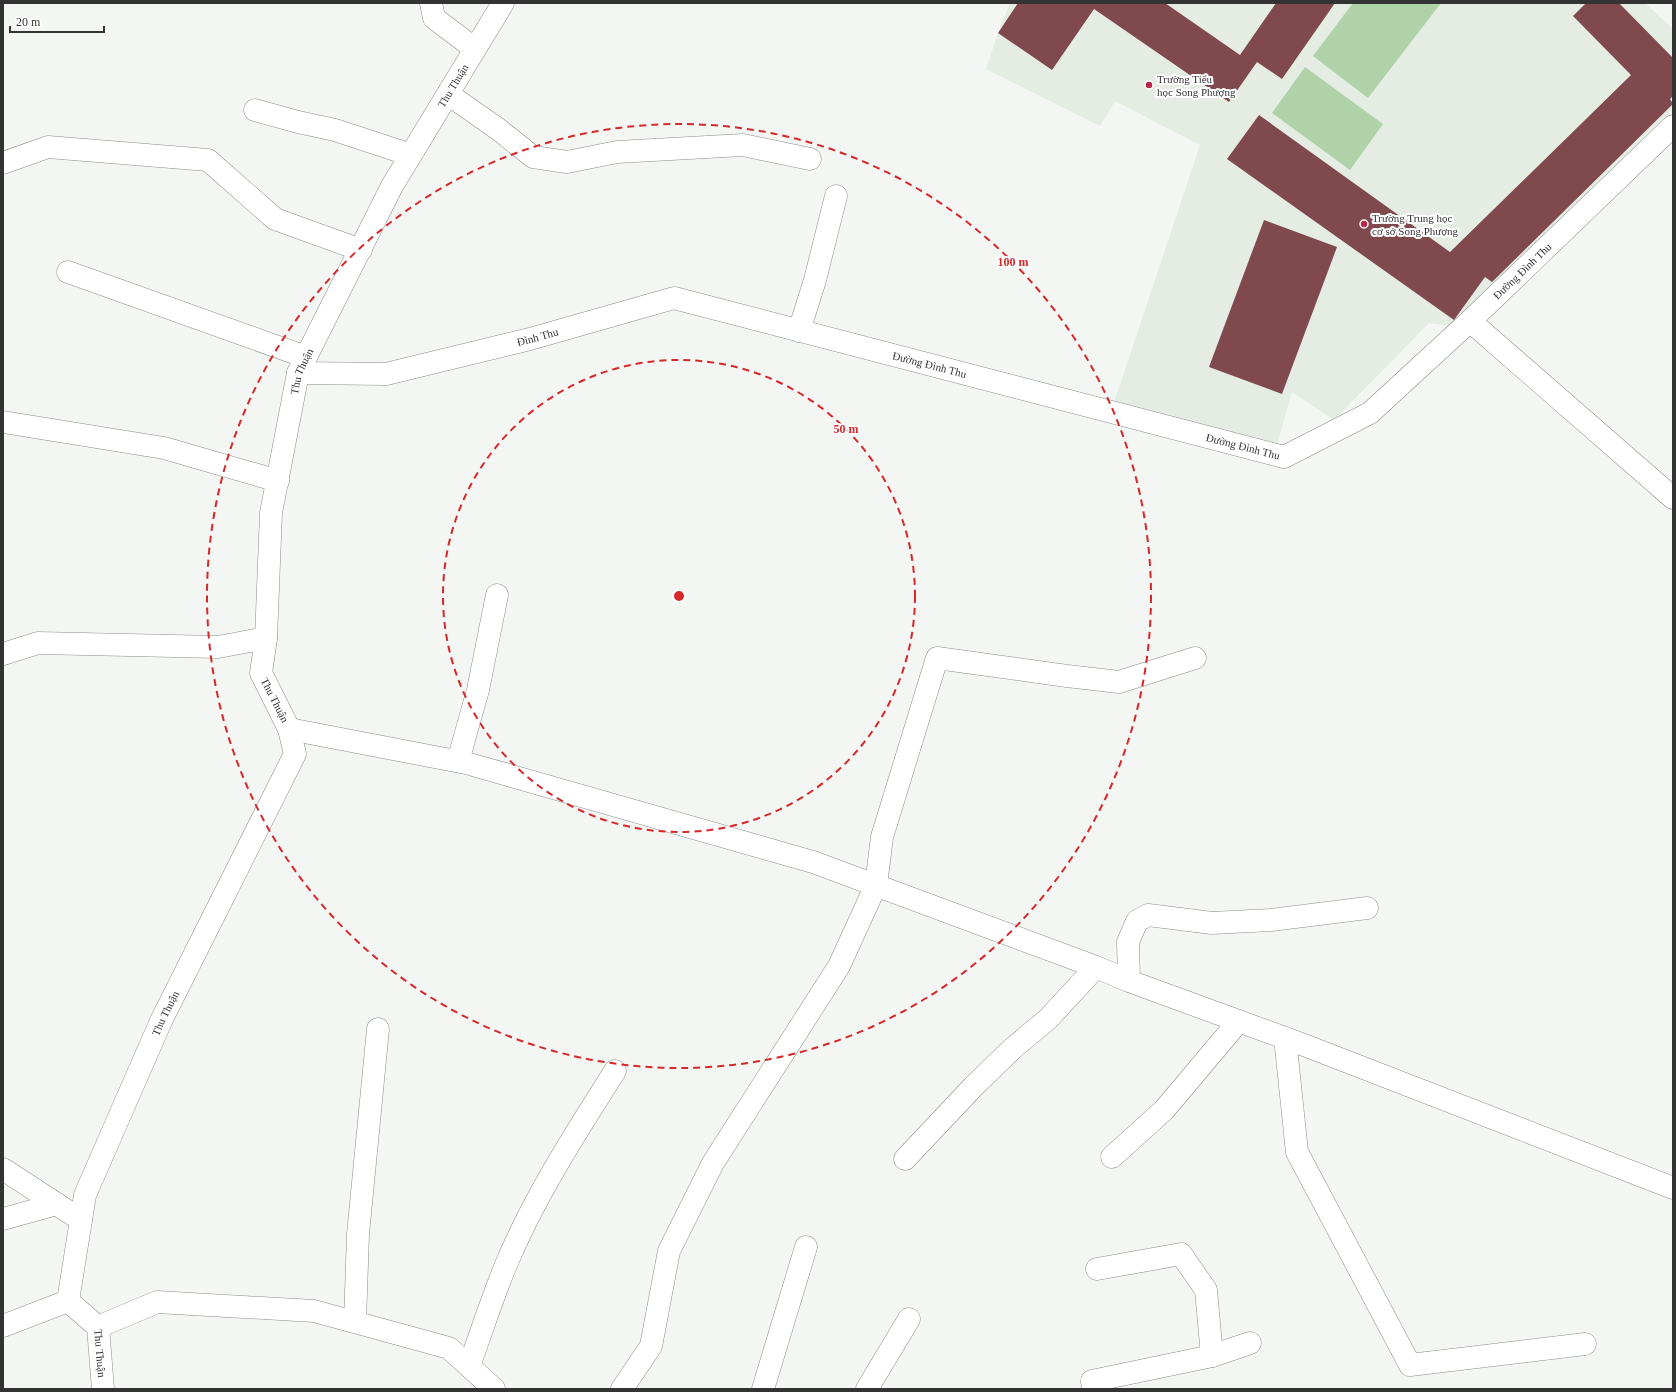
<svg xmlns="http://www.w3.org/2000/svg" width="1676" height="1392" viewBox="0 0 1676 1392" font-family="'Times New Roman',serif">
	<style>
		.built { fill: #e4ece3 }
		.green { fill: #afd2a9 }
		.building { fill: #7f494e }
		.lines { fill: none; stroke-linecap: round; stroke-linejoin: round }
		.street-casing { stroke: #8a8d8a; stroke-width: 23 }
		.street { stroke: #fff; stroke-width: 22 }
		.ring { fill: none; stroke: #d62828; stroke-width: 2; stroke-dasharray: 7 5 }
		.poi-dot { fill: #b82747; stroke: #fff; stroke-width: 1.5 }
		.labels { text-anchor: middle; stroke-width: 4; stroke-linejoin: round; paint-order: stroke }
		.poi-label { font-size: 11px; fill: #323332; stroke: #fff; text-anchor: start }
		.street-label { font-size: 11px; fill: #323332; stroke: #fff }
		.centre { fill: #d62828; stroke: #fff; stroke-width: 2 }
		.ring-label { font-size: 12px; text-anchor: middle; font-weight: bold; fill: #d62828; stroke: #fff; stroke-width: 4; stroke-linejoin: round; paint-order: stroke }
	</style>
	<rect width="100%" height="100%" fill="#f3f6f3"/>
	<path class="built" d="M1010 3H1645L1673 29V109L1452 326 1429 323 1334 420 1292 392 1276 448 1114 403 1200 145 1115 101 1100 126 986 69 998 33Z"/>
	<path class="green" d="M1353 3H1441L1368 98 1313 56Z
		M1305 67 1383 124 1350 170 1272 113Z"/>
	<path class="building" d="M1018 3H1165L1240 55 1276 3H1335L1282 79 1257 62 1229 102 1094 9 1052 70 998 33Z
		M1586 3H1619L1673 58V96L1670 99 1673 104 1492 282 1485 277 1454 320 1227 159 1259 115 1450 252 1631 75 1573 16Z
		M1264 220 1337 247 1282 394 1209 367Z"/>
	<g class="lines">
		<g class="street-casing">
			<g id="street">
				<path d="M431 3 434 18 475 49"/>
				<path d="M448 94 498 129 533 157 567 162 617 152 743 145 810 159"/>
				<path d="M255 110 298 122 335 130 411 155"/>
				<path d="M3 163 48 147 208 160 275 219 361 250"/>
				<path d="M68 272 306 357"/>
				<path d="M1470 321 1673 498"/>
				<path d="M799 331 815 280 836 196"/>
				<path id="s1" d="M298 373 386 374 530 339 674 298 1284 457 1370 413 1470 321 1673 126"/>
				<path d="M3 422 164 448 278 481"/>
				<path d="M3 654 38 643 218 647 266 638"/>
				<path d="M289 729 466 763 813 862 1096 967 1129 981 1304 1045 1673 1188"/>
				<path d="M458 761 478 690 497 595"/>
				<path d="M1129 981 1128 942 1137 921 1148 915 1212 923 1271 920 1367 908"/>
				<path d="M1285 1038 1297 1152 1410 1365 1585 1344"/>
				<path d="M1112 1157 1164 1110 1239 1021"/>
				<path d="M905 1159 973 1087 1012 1049 1048 1019 1096 967"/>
				<path d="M3 1169 81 1220"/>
				<path d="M3 1219 57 1204"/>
				<path d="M1097 1269 1181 1254 1206 1290 1212 1356"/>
				<path id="s2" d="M68 1301 85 1195 161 1021 295 754 289 729 261 673 266 638 271 513 298 373 392 186 503 3"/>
				<path id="s3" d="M68 1301 98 1327 103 1389"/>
				<path d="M355 1322 358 1234 378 1029"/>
				<path d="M3 1326 68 1301"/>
				<path d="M98 1327 157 1302 314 1311 449 1348 494 1389"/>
				<path d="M469 1366C481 1333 492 1299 505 1267 534 1197 575 1134 615 1071"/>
				<path d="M622 1389 651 1346 669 1251 713 1163 839 966 876 885 882 837 937 658 1067 676 1119 682 1195 658"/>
				<path d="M763 1389 806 1247"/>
				<path d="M867 1389 909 1319"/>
				<path d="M1093 1389 1092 1381 1212 1356 1250 1343"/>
			</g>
		</g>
		<use href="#street" class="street"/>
	</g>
	<g class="ring">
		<circle cx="679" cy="596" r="236"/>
		<circle cx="679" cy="596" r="472"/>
	</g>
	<g class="poi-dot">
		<circle cx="1149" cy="85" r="4"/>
		<circle cx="1364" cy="224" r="4"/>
	</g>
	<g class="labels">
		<g class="poi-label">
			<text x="1157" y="83">Trường Tiểu<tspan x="1157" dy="13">học Song Phượng</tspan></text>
			<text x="1372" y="222">Trường Trung học<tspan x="1372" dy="13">cơ sở Song Phượng</tspan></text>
		</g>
		<g class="street-label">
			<text dy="4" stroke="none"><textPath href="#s2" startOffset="1314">Thu Thuận</textPath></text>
			<text dy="4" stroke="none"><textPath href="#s1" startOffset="1321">Đường Đình Thu</textPath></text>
			<text dy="4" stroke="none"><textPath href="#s1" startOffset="244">Đình Thu</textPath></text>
			<text dy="4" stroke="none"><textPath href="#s1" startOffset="650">Đường Đình Thu</textPath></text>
			<text dy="4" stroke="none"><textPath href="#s2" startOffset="990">Thu Thuận</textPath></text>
			<text dy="4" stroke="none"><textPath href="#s1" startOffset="974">Đường Đình Thu</textPath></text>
			<text transform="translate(275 700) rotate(63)" y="4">Thu Thuận</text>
			<text dy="4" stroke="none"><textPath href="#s2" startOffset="306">Thu Thuận</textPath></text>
			<text dy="4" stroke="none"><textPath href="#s3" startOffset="66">Thu Thuận</textPath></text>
		</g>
	</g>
	<circle cx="679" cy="596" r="6" class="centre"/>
	<g class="ring-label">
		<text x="1013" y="266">100 m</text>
		<text x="846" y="433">50 m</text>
	</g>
	<rect width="1676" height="1392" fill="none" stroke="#323332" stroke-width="8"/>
	<path d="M10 26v6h94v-6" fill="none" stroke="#323332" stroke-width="2"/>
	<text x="16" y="26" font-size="12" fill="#323332" stroke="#ffffff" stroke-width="3" paint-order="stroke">20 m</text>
</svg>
